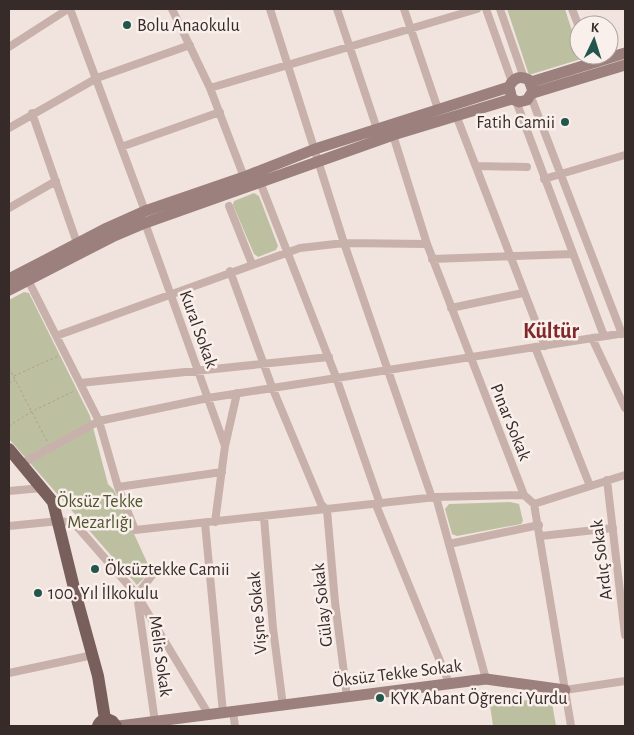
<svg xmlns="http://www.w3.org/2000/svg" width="634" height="735" viewBox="0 0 634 735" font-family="'Alegreya Sans',sans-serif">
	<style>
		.green { fill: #bdc0a0 }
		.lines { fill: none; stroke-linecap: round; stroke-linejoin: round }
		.path { stroke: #b59b96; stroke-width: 1; stroke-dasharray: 2.5 2.5; stroke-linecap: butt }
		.street { stroke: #c9b1ab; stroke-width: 8 }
		.secondary { stroke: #9c807d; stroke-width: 11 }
		.primary { stroke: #785f5c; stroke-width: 12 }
		.poi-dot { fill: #22564c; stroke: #f9efeb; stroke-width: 2 }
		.labels { text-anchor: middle; stroke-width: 5; stroke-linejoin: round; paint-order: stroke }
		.poi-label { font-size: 18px; fill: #372b2a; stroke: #f9efeb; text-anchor: start }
		.street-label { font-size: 18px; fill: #372b2a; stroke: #f9efeb }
		.park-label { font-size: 18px; fill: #50542f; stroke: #f9efeb }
		.district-label { font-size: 22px; font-weight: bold; fill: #81282a; stroke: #f9efeb }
	</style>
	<rect width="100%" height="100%" fill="#f1e4df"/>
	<path class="green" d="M507 9H565L581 59 529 75Z
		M254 193 259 196 278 246 276 250 258 257 254 254 233 205 234 201Z
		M24 292 29 293 90 416 108 484 114 490 151 571 137 585 9 439V300Z
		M510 502 519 504 523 521 521 524 457 536 452 534 445 509 449 504Z
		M551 697 556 726H493L490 705Z"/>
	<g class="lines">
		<path class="path" d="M9 368 47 441
			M14 376 58 356
			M9 383 15 380
			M9 426 31 412 74 391"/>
		<path class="street" d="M70 9 145 211
			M172 9 210 88 244 177
			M270 9 344 243 432 498
			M337 9 377 129
			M404 9 438 109
			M486 9 512 82
			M500 9 524 78
			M572 9 579 27
			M9 47 68 9
			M210 88 477 9
			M531 97 622 334
			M516 101 604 336
			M32 113 77 243
			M456 115 545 346
			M9 128 97 78 190 45
			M393 135 427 244 524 495 534 504 571 726
			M121 147 220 112
			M477 166 527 167
			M544 179 625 155
			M260 182 336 377 380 504
			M229 206 252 264
			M9 208 56 181
			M145 223 225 446
			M432 259 573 254
			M230 271 272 387 321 504 327 510 335 602 347 697
			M28 280 99 421 118 487
			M451 308 523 293
			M56 336 300 248 344 243 427 244
			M592 338 625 408
			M535 347 590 486
			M80 383 329 357
			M21 464 99 421 208 398 625 333
			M222 472 118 487 135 530 436 497 524 495
			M607 480 625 635
			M9 491 42 488
			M436 497 486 679
			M534 504 625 475
			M376 505 449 683
			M264 517 273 628 283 706
			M215 522 225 446 237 393
			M205 523 223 713
			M9 526 59 521 74 523 137 595 209 715
			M541 536 613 528
			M449 544 539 525
			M9 673 93 655
			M565 690 625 681
			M233 712 235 726
			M155 722 137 595 156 570"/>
		<path class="secondary" d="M531 82 625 53
			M533 93 625 65
			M9 279 107 228 145 211 244 177 315 149 509 87
			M9 290 112 237 145 223 393 135 512 99 519 102 527 100 533 91 529 80C520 75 513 78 509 87L512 99
			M119 726 486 679 565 690"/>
		<path class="primary" d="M9 449 53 502 75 592 98 676 105 719
			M98 726C100 720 106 718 112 721L116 726"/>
	</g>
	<g class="poi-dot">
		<circle cx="127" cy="25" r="5"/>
		<circle cx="565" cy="122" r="5"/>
		<circle cx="95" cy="569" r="5"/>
		<circle cx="38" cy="593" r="5"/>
		<circle cx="380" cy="698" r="5"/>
	</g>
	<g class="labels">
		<g class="poi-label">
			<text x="137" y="31">Bolu Anaokulu</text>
			<text x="555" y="128" text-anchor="end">Fatih Camii</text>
			<text x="105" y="575">Öksüztekke Camii</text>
			<text x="48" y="599">100. Yıl İlkokulu</text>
			<text x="390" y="704">KYK Abant Öğrenci Yurdu</text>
		</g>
		<g class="street-label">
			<text transform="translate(199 329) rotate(70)" y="6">Kural Sokak</text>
			<text transform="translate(511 422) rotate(68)" y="6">Pınar Sokak</text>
			<text transform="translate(601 560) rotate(-97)" y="6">Ardıç Sokak</text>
			<text transform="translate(322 605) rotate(-96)" y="6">Gülay Sokak</text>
			<text transform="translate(257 613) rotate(-95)" y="6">Vişne Sokak</text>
			<text transform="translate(161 656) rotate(82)" y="6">Melis Sokak</text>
			<text transform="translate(397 673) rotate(-7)" y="6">Öksüz Tekke Sokak</text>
		</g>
		<g class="park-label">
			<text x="100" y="507">Öksüz Tekke<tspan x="100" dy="21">Mezarlığı</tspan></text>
		</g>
		<g class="district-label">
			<text x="551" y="338">Kültür</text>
		</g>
	</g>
	<rect width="634" height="735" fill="none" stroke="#372b2a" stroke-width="20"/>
	<g transform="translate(594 40) rotate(4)"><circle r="24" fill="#f9efeb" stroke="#aba19e"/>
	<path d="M0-4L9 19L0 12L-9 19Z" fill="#22564c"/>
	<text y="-8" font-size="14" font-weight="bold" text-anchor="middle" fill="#372b2a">K</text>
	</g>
</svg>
